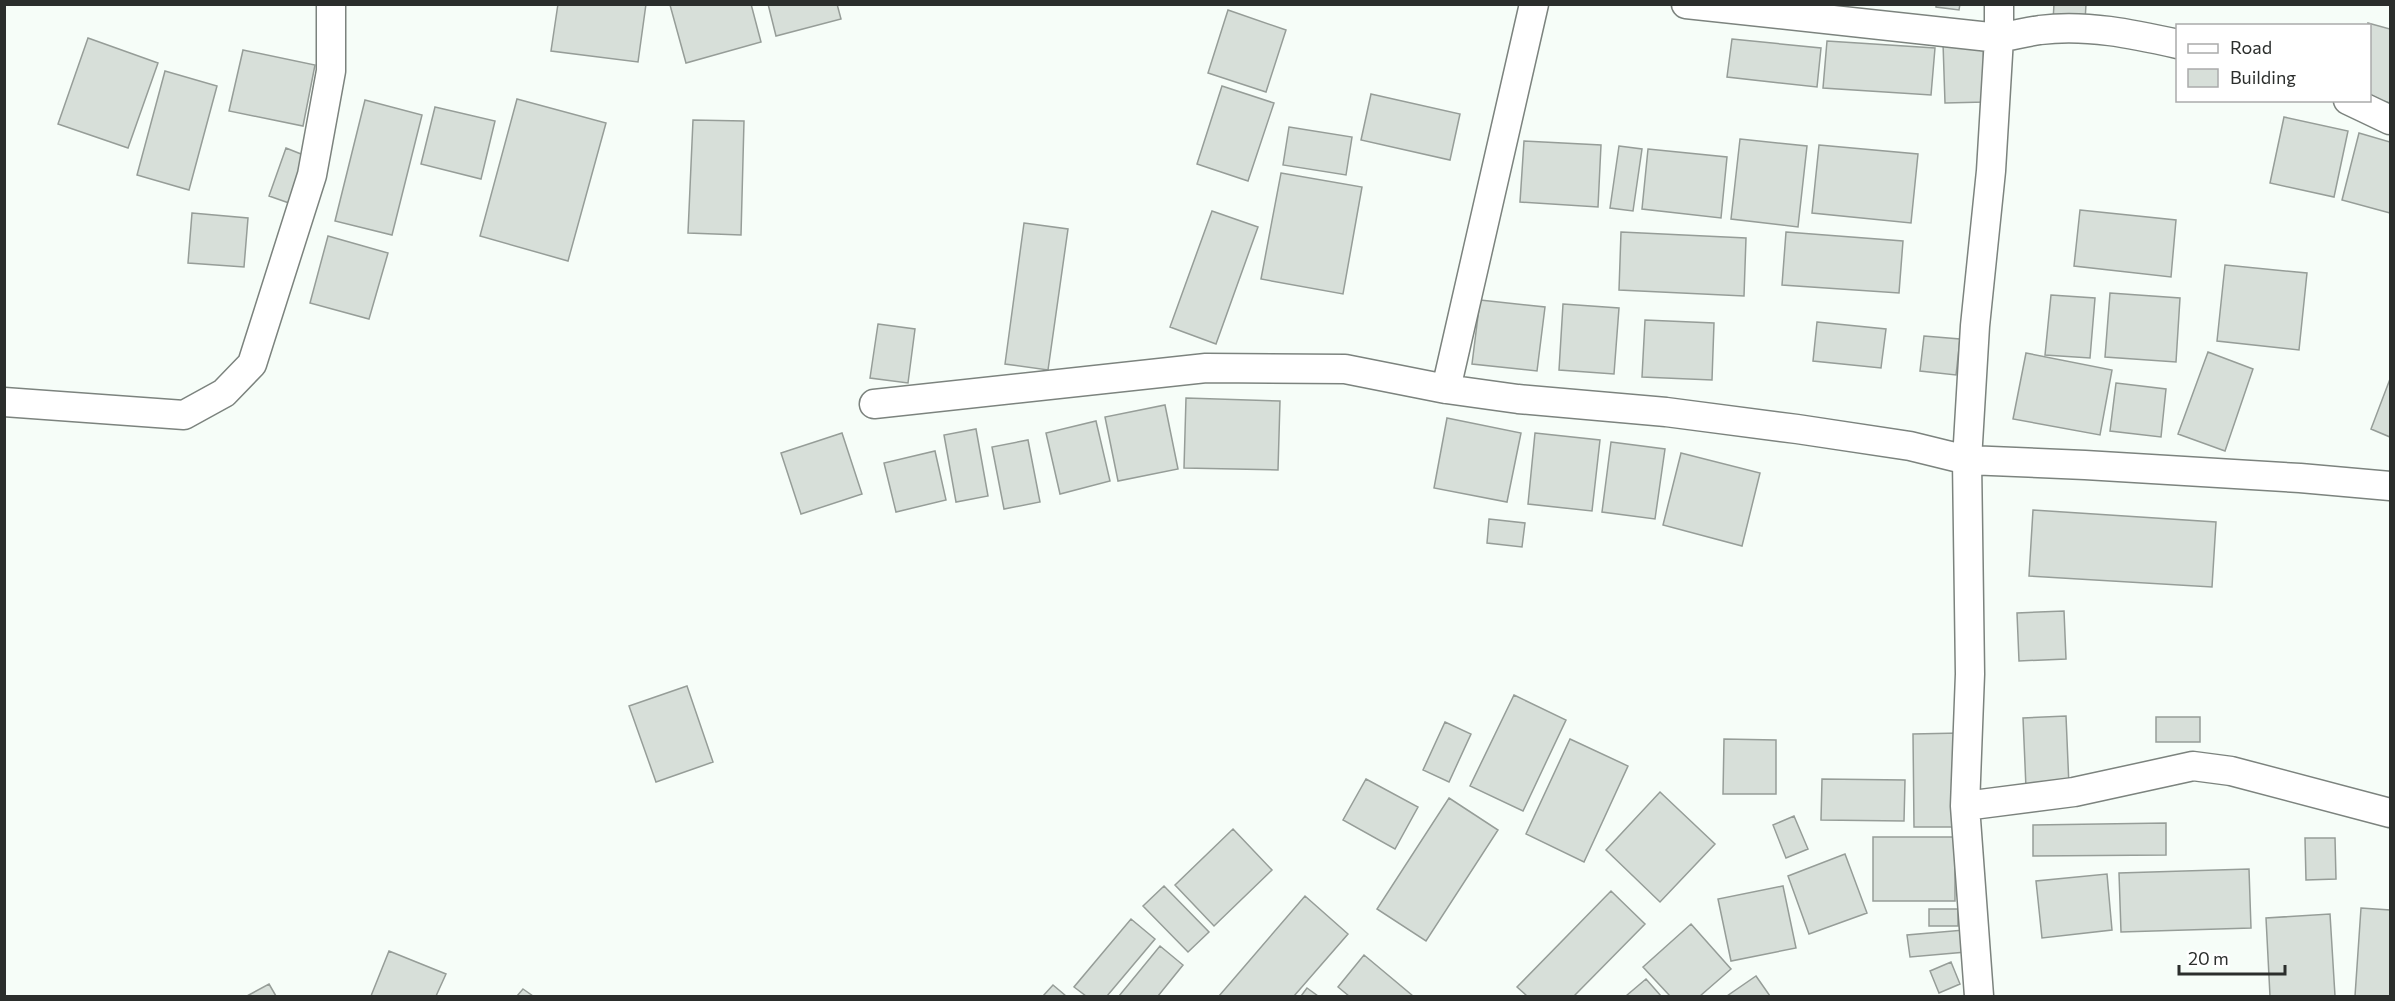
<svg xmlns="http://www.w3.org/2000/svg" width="2395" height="1001" viewBox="0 0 2395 1001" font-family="Commissioner,sans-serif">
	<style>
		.building { fill: #d7dfd9; stroke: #969d98; stroke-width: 1.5 }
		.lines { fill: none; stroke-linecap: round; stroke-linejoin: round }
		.minor-casing { stroke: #7c837e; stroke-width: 31 }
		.minor { stroke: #fff; stroke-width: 28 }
	</style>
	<rect width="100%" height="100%" fill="#f6fdf8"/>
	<path class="building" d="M558 4H646L638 62 551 51Z
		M751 4 761 42 686 63 670 5Z
		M768 4H837L841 19 776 36Z
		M1936 4H1960L1959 10 1936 7Z
		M2054 4H2086L2085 22 2053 21Z
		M1228 10 1286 30 1266 92 1208 73Z
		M2368 23 2390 29V103L2370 97Z
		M88 38 158 63 128 148 58 124Z
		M1732 39 1821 48 1817 87 1727 77Z
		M1827 41 1935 48 1931 95 1823 88Z
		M1983 41 1985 102 1945 103 1943 43Z
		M243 50 315 65 303 126 229 111Z
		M165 71 217 86 189 190 137 175Z
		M1222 86 1274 103 1248 181 1197 164Z
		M1371 94 1460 114 1450 160 1361 140Z
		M517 99 606 123 568 261 480 236Z
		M365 100 422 115 392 235 335 221Z
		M435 107 495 121 481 179 421 164Z
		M2284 117 2348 131 2334 197 2270 183Z
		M693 120 744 121 741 235 688 233Z
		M1289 127 1352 137 1346 175 1283 165Z
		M2359 133 2390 142V213L2342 200Z
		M1740 139 1807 146 1798 227 1731 219Z
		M1524 141 1601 145 1598 207 1520 202Z
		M1819 145 1918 154 1911 223 1812 213Z
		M1619 146 1642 149 1633 211 1610 208Z
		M286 148 306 156 289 203 269 196Z
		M1648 149 1727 157 1721 218 1642 209Z
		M1281 173 1362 187 1343 294 1261 279Z
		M2080 210 2176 220 2171 277 2074 266Z
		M1212 211 1258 227 1216 344 1170 327Z
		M192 213 248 218 244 267 188 263Z
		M1024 223 1068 229 1048 370 1005 364Z
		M1621 232 1746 238 1744 296 1619 290Z
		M1786 232 1903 241 1899 293 1782 285Z
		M328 236 388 253 369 319 310 303Z
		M2225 265 2307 273 2299 350 2217 341Z
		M2110 293 2180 298 2176 362 2105 357Z
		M2051 295 2095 298 2090 358 2045 355Z
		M1480 300 1545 307 1537 371 1472 364Z
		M1563 304 1619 308 1614 374 1559 370Z
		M1645 320 1714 323 1712 380 1642 377Z
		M1817 322 1886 329 1881 368 1813 361Z
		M878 324 915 329 908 383 870 378Z
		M1924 336 1960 339 1956 375 1920 371Z
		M2208 352 2253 369 2225 451 2178 434Z
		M2026 353 2112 370 2100 435 2013 419Z
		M2390 379V437L2371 429Z
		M2116 383 2166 389 2161 437 2110 431Z
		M1186 398 1280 401 1278 470 1184 468Z
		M1165 405 1178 469 1118 481 1105 417Z
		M1447 418 1521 433 1507 502 1434 488Z
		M1096 421 1110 481 1060 494 1046 433Z
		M976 429 988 496 956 502 944 435Z
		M842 433 862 494 801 514 781 453Z
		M1535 433 1600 440 1592 511 1528 504Z
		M1028 440 1040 502 1004 509 992 447Z
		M1611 442 1665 449 1655 519 1602 512Z
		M935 451 946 500 896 512 884 463Z
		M1681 453 1760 473 1742 546 1663 525Z
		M2033 510 2216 522 2212 587 2029 576Z
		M1489 519 1525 523 1522 547 1487 543Z
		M2064 611 2066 659 2019 661 2017 613Z
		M687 686 713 762 656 782 629 706Z
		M1514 695 1566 720 1523 811 1470 786Z
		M2066 716 2069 786 2026 788 2023 718Z
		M2156 717H2200V742H2156Z
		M1445 722 1471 734 1449 782 1423 770Z
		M1960 733 1961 827H1914L1913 734Z
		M1570 739 1628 766 1584 862 1526 834Z
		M1724 739 1776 740V794H1723Z
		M1366 779 1418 807 1395 849 1343 820Z
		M1822 779 1905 780 1904 821 1821 820Z
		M1660 792 1715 844 1660 902 1606 850Z
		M1449 798 1498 830 1426 941 1377 909Z
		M1794 816 1808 849 1786 858 1773 825Z
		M2166 823V855L2033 856V825Z
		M1233 829 1272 870 1214 926 1175 885Z
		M1873 837H1955V901H1873Z
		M2305 838H2335L2336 879 2306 880Z
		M1845 854 1867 913 1809 934 1788 876Z
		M2249 869 2251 928 2121 932 2119 873Z
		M2107 874 2112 930 2042 938 2036 881Z
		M1164 886 1209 932 1188 952 1143 906Z
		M1783 886 1796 948 1731 961 1718 899Z
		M1611 891 1645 924 1574 996H1527L1517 987Z
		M1305 896 1348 934 1294 996H1219Z
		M2361 908 2390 910V996H2355Z
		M1929 909H1958V926H1929Z
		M2330 914 2335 996H2270L2266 918Z
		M1131 919 1155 939 1107 996H1086L1074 987Z
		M1691 924 1731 969 1700 996H1670L1643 967Z
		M1964 930 1966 952 1910 957 1907 935Z
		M1160 946 1183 965 1158 996H1119Z
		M389 951 446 974 436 996H371Z
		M1364 955 1413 996H1349L1338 987Z
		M1951 962 1960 984 1939 993 1930 971Z
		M1756 976 1770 996H1727Z
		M1646 979 1661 996H1626Z
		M269 984 276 996H247Z
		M1053 985 1066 996H1043Z
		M1307 988 1318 996H1301Z
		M523 989 533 996H517Z"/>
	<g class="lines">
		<g class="minor-casing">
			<path id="minor" d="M1686 4 1999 38C2013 35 2027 32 2040 30 2086 24 2133 34 2178 44
				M2348 100 2390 120
				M1446 389 1534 4
				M4 402 184 415 224 393 252 364 312 175 331 71V4
				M874 404 1206 368 1345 369 1446 389 1518 399 1666 412 1797 429 1910 446 1967 460 2085 465 2300 478 2390 486
				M1965 806 2074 792 2193 766 2231 771 2390 813
				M1979 996 1965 806 1970 674 1967 460 1975 326 1991 171 1999 38V4"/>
		</g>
		<use href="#minor" class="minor"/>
	</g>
	<rect width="2395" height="1001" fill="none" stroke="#2b2e2c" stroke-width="12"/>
	<rect x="2176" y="24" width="195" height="78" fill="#ffffff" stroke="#aaabab" stroke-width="1.5"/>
	<rect x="2188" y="44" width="30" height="9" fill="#ffffff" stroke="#aaabab" stroke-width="1.5"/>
	<text x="2230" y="54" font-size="18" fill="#2b2e2c">Road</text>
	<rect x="2188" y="69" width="30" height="18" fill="#d7dfd9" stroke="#aaabab" stroke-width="1.5"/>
	<text x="2230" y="84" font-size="18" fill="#2b2e2c">Building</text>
	<path d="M2179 965v9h106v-9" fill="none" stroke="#2b2e2c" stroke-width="3"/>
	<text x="2188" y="965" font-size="18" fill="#2b2e2c" stroke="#ffffff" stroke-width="4.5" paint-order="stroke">20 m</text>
</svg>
